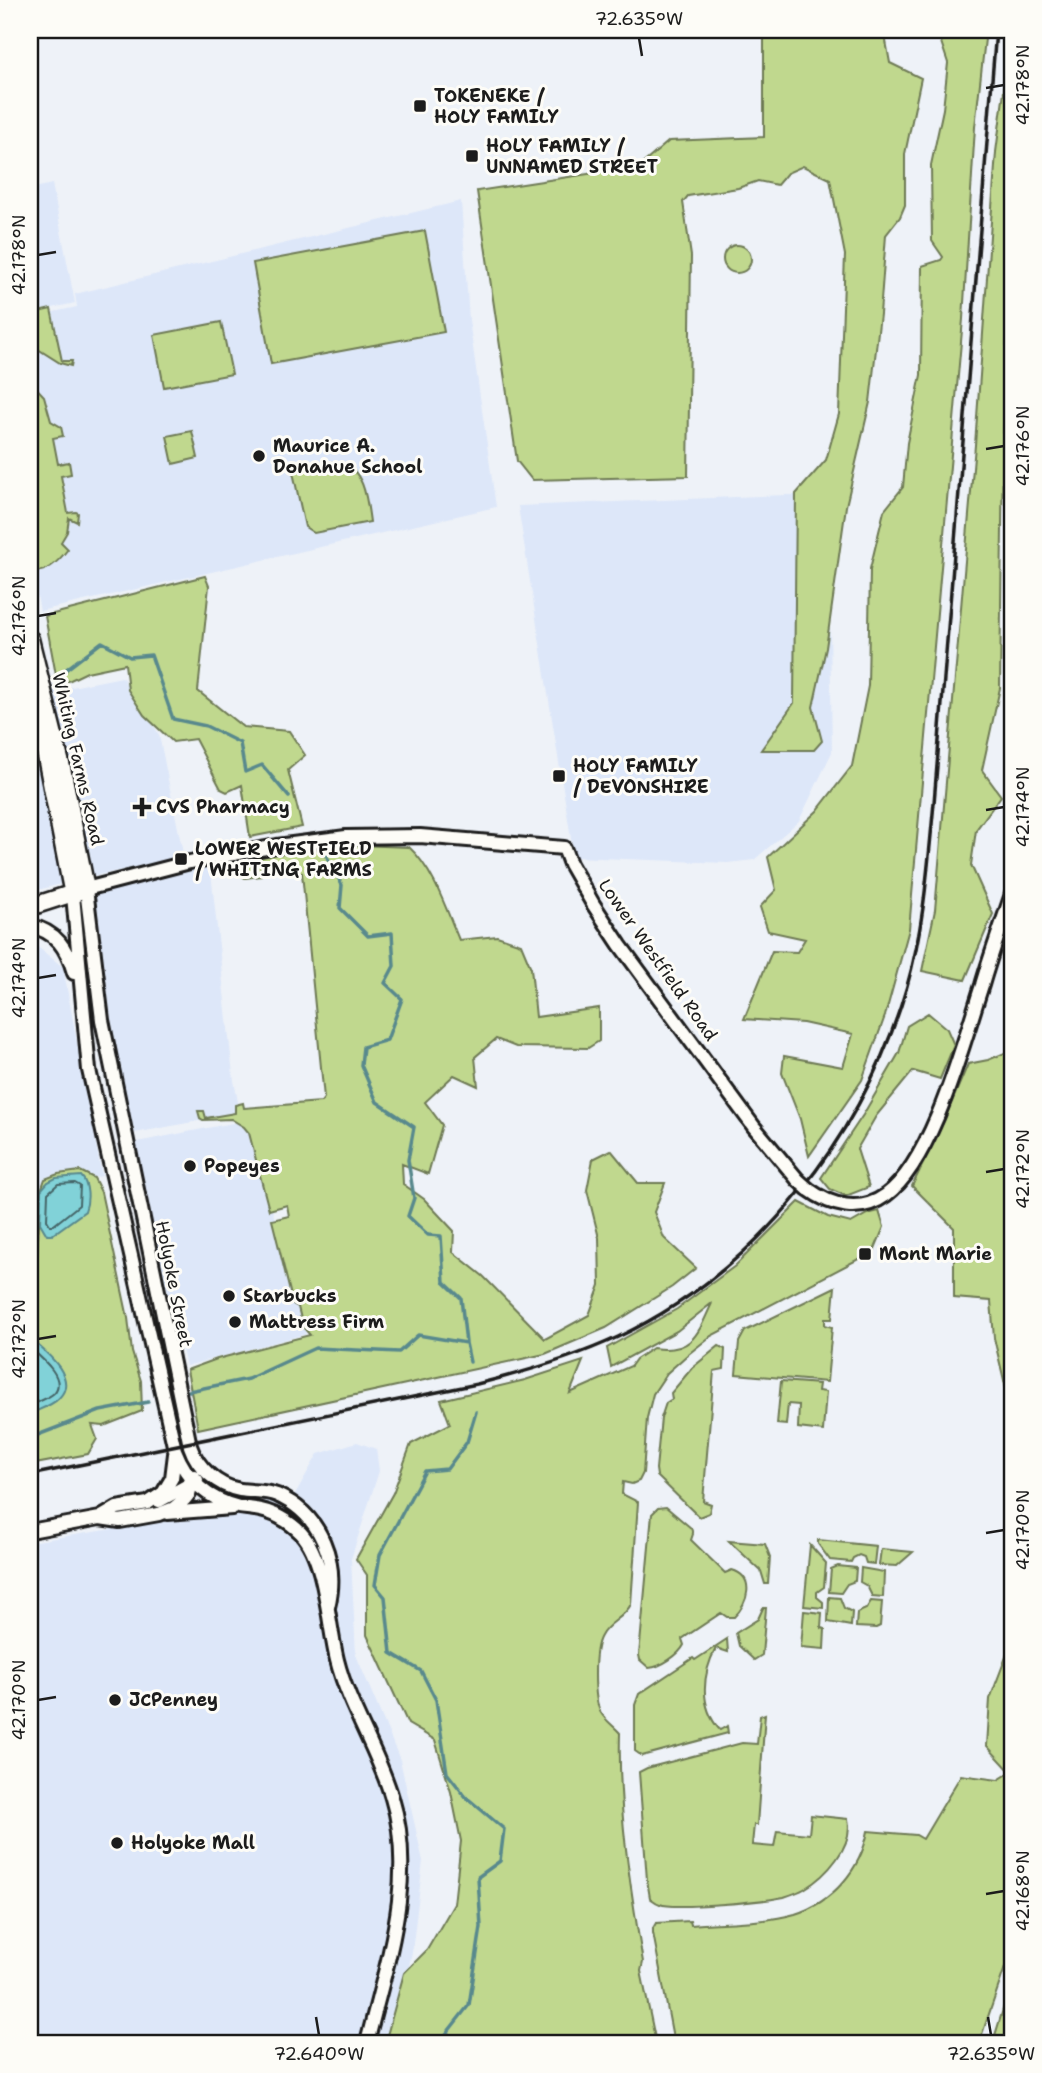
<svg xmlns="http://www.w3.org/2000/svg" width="1042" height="2073" viewBox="0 0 1042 2073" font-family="'Shantell Sans',sans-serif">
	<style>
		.built { fill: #dde7f9 }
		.green { fill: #c0d88e; stroke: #6e7a55; stroke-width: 2 }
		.water { fill: #81d2d8; stroke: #59898d; stroke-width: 2 }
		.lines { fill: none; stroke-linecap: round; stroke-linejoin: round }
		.shore { stroke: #446567; stroke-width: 2 }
		.stream { stroke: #59898d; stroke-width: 3.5 }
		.minor-casing { stroke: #1c1c1c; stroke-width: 18 }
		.major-casing { stroke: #1c1c1c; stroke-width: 21 }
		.minor { stroke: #fdfcf7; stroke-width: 12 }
		.major { stroke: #fdfcf7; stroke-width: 16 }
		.rail { stroke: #1c1c1c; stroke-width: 3.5 }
		.minor-bridge-casing { stroke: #1c1c1c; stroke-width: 18; stroke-linecap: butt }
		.minor-bridge { stroke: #fdfcf7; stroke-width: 12 }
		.ticks { fill: none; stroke: #1c1c1c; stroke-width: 2.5 }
		.poi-dot { fill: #1c1c1c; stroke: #fdfcf7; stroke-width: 2.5 }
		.labels { text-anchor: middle; stroke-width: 6; stroke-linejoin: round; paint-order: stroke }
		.poi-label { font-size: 18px; font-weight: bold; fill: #1c1c1c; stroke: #fdfcf7; text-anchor: start }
		.street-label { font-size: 18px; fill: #1c1c1c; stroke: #fdfcf7 }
		.neatline { fill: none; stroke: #1c1c1c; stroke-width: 2.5 }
		.ticks-label { font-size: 18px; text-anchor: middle; fill: #1c1c1c }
	</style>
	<rect width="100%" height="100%" fill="#eef2f8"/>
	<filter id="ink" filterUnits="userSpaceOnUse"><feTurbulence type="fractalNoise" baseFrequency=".0143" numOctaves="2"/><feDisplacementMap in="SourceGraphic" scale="14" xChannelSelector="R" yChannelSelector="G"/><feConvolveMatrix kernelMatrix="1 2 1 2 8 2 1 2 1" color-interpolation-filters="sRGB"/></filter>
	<g filter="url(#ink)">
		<path class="built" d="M52 184 75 303 30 313V189Z
			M461 201 469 320 496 507 40 611 30 560V317L77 307 75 294Z
			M786 495H828L832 752 799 821 754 860 727 863 574 857 518 506Z
			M122 677 145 710 159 735 184 858 92 876 30 892V685L32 695Z
			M210 863 233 1075 240 1113 135 1133 117 1067 95 893 142 877Z
			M30 941 63 967 102 1176 52 1186 30 1407Z
			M248 1120 306 1334 186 1366 132 1143Z
			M357 1442 376 1449 379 1471 351 1559 356 1655 400 1760 423 1861 412 1952 393 2043H30V1542L208 1514 295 1494 318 1454Z"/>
		<path class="green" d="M764 30H884L890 63 921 78 905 154V205L900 217 886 235 880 314 870 402 846 506 826 648 813 707 822 741 814 750H761L794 703 796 494 826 460 839 414 845 255 830 179 803 166 787 173 777 185 758 181 738 188 688 196 683 202 691 256 688 476 532 480 517 461 477 191 640 166 669 141 764 137Z
			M937 30H986L975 127 963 319 909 929 885 1016 862 1080 809 1156 800 1119 782 1073 784 1056 843 1067 853 1034 803 1023 744 1019 772 951 797 952 805 939 768 931 760 907 776 890 768 857 817 811 852 766 868 686 870 569 884 511 903 487 907 443 921 375 922 266 941 260 943 257 932 241 931 165 943 109 948 63Z
			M1012 30V196L1003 447 1000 688 982 770 1001 796 976 830 971 865 993 914 965 980 922 971 935 910 975 445 996 152Z
			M425 231 444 332 271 364 253 263Z
			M723 259a14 14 0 1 1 28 0a14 14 0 1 1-28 0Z
			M51 309 62 361H72L71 366 60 363 30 344V314Z
			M221 322 232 374 164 387 154 335Z
			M30 381 44 396 51 421 61 427 63 436 53 438 58 464 69 462 71 474 61 476 68 513 76 512 78 513 77 522 69 518 67 532 61 542 68 549C59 561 45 575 30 571Z
			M192 431 198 458 173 464 167 436Z
			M323 463C328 463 336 461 341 463 365 470 367 501 370 522L314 533 305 527 293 472Z
			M205 576 209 586 198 691 243 727 289 731 305 755 288 770 302 827 250 837 242 785 227 792 221 789 195 739 173 742 144 715 128 690 125 664 87 672 58 686 45 616Z
			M332 844 409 847C434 870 446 909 459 940L497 936 521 944 531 968 536 1017 599 1008V1041L588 1048 516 1047 496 1039 475 1057 478 1086 454 1075 425 1102 442 1125 428 1174 402 1164 403 1184 424 1199 454 1231 453 1252 483 1276 545 1339 589 1315 600 1285 599 1238 587 1190 593 1159 611 1150 638 1183H665L654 1212 664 1238 696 1268 672 1287 606 1328 545 1354 198 1429 187 1370 217 1359 310 1335 303 1327 298 1307 293 1304 272 1220 289 1216 287 1205 269 1210 249 1133 244 1127 231 1119 203 1120 200 1118 198 1111H204L206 1118 235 1113V1105L243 1103 244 1108 321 1102 324 1098 302 873 296 874 294 864 261 867V876L245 878 242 876 244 864 256 856Z
			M928 1013 947 1029 954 1045 940 1079 913 1071 876 1116 857 1149 869 1187 846 1196 830 1189 821 1178 863 1115 899 1053 907 1026Z
			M1012 1050V1414L994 1338 991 1301 954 1298V1228L912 1186 943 1123 968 1064 988 1060Z
			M80 1171 94 1178 101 1192 128 1318 132 1352 141 1381 142 1411 104 1426 92 1425 97 1439 88 1454 30 1465 32 1340 41 1190 45 1179 58 1174Z
			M799 1202 828 1217 851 1223 867 1214 879 1211 884 1227 874 1251 711 1336 686 1356 667 1373 653 1394 647 1418 643 1473 639 1481 632 1484 623 1482 622 1494 638 1502 631 1604C625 1618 608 1622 601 1636 593 1649 593 1699 601 1713 606 1721 614 1726 620 1733 618 1809 630 1887 643 1962L641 1971 656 2043H385L404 1973 427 1950 454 1904 461 1841 451 1792 435 1740 408 1724 367 1635V1575L356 1559 393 1493 411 1444 450 1424 441 1400 525 1380 583 1361 570 1393 631 1366 636 1359 653 1348C692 1354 698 1334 712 1303L677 1331 611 1367 607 1348 677 1309 735 1266Z
			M835 1287 832 1319H825V1325L832 1327 827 1382 736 1374 739 1342 745 1331Z
			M719 1346 725 1349 724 1369 714 1371 703 1501 711 1504 709 1513 699 1517 657 1476 656 1469 661 1418 666 1403 672 1399 671 1393 692 1368Z
			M781 1381 819 1384 818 1391 826 1392 823 1431 798 1428 799 1405 788 1404 786 1425 777 1424Z
			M666 1507 691 1528 693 1534 691 1540 725 1573 732 1570C756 1577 748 1604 734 1617H727L721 1613 682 1639 684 1645C679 1655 661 1667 649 1668L640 1660 639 1655 652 1514 658 1508Z
			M818 1540 876 1546 874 1564 866 1563 864 1557 859 1555 853 1558 851 1562 830 1560 818 1544Z
			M729 1541 765 1544 770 1557 768 1584H765L761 1571Z
			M810 1545 826 1563 824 1587 817 1592V1597L823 1602V1608L804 1606Z
			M881 1549 913 1552 897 1566 879 1565Z
			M838 1566 856 1568 855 1581 847 1584 841 1593 829 1592 831 1569Z
			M861 1568 884 1572 883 1597 872 1596 867 1586 860 1582Z
			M829 1597 840 1598 844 1608 852 1612 851 1626 828 1622Z
			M871 1601 882 1602 880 1626 876 1628 856 1627 857 1613 866 1609Z
			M763 1608H766L762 1655 754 1660 739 1646 736 1633 758 1619Z
			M804 1611 822 1613 821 1628 825 1629 824 1649 801 1647Z
			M727 1639 728 1652 716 1648C702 1674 699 1707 720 1730L727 1726 728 1733 642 1756 635 1751V1705L639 1694 693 1658 695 1660Z
			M1012 1641V1947L979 2043H674L653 1933V1928L656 1923 690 1921 691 1925C725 1922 763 1923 795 1914 833 1902 861 1869 868 1831L916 1835 923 1839 961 1775 998 1780 1011 1772 987 1746 990 1699Z
			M765 1714 757 1825H754L752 1845 774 1847 777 1831 809 1834 811 1815 848 1819C854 1846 826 1876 804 1889 799 1892 790 1895 784 1897 766 1901 674 1910 660 1904 656 1903 653 1900 650 1898L647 1880 639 1772 647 1768 742 1743 757 1744 760 1716Z
			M1012 1980V2043H993V2042Z"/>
		<path class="water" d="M81 1176C89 1184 89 1201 85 1211L52 1235H47L40 1223 41 1190 48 1182 56 1178Z
			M32 1340C46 1352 79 1378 59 1398 53 1405 38 1410 30 1414Z"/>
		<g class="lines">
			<path class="shore" d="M75 1183 80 1186 79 1205 54 1225H50L47 1220 48 1193 58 1184Z
				M30 1348C39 1356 68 1378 54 1393 49 1398 37 1402 30 1406"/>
			<path class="stream" d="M64 671 102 642 130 657 151 655 173 719 206 726 240 743 245 772 262 765 289 797
				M325 853 342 885 340 908 368 936 392 933 394 966 385 983 402 999 387 1040 363 1047 361 1065 377 1102 414 1127 408 1160 414 1198 408 1216 428 1235 441 1236 444 1282 461 1298 466 1343
				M189 1391 248 1379 315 1348 399 1352 418 1335 466 1343 470 1362
				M30 1438 100 1411 148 1402
				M439 2043 469 2005 481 1927 478 1877 500 1861 504 1829 466 1797 447 1773 436 1700 421 1671 391 1653 385 1597 375 1585 380 1555 425 1471 447 1469 467 1442 476 1412"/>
			<g class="minor-casing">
				<path id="minor" d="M73 895 89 1070 175 1450C187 1481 207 1499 239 1507 244 1508 249 1508 255 1509 272 1511 289 1521 301 1533 326 1560 328 1624 337 1660 349 1708 378 1750 392 1798 417 1879 386 1964 367 2043
					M30 926C56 931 67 948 74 973
					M808 1189C831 1206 860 1214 886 1195 933 1161 964 1040 982 985 991 954 1002 924 1012 894
					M159 1501 197 1480
					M167 1513 232 1508
					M100 1518 117 1508 148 1503 163 1493 172 1478 175 1454
					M30 1531 100 1518 120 1521 159 1514 174 1508 185 1499 189 1494 194 1476
					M328 1607C339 1563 322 1515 277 1495 265 1490 252 1492 240 1490 217 1486 197 1467 190 1446L102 1020 86 889 190 862 277 846 346 837 420 836 564 848 570 864 593 904 620 945 754 1127 798 1180"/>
			</g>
			<g class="major-casing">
				<path id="major" d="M30 639 62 768 86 889 30 907
					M34 695 73 895"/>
			</g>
			<use href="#minor" class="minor"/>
			<use href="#major" class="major"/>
			<path class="rail" d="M30 1475 477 1384C526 1372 573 1358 618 1337 759 1270 864 1135 907 986 924 927 928 865 934 803L996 30"/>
			<g class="minor-bridge-casing">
				<path id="minor-bridge" d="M798 1180 808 1189"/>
			</g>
			<use href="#minor-bridge" class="minor-bridge"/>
		</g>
	</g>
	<path class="ticks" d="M639 38 642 56M986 88 1004 85M38 255 56 252M986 449 1004 446M38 616 56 613M986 810 1004 807M38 978 56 975M986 1172 1004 1169M38 1339 56 1336M986 1533 1004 1530M38 1700 56 1697M986 1894 1004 1891M316 2017 319 2035M988 2017 991 2035"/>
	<g class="poi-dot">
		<rect x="413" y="99" width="14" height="14" rx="3.5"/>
		<rect x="465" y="149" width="14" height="14" rx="3.5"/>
		<circle cx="259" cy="456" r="7"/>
		<rect x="552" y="769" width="14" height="14" rx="3.5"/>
		<path d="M138.5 796.5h7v7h7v7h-7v7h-7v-7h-7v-7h7z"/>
		<rect x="174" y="852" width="14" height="14" rx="3.5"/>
		<circle cx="190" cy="1166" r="7"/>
		<rect x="858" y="1247" width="14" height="14" rx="3.5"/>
		<circle cx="229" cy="1296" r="7"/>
		<circle cx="235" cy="1322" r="7"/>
		<circle cx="115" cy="1700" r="7"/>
		<circle cx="117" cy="1843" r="7"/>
	</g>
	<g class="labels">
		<g class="poi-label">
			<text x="434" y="102">TOKENEKE /<tspan x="434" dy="21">HOLY FAMILY</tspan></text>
			<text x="486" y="152">HOLY FAMILY /<tspan x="486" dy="21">UNNAMED STREET</tspan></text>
			<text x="273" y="452">Maurice A.<tspan x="273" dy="21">Donahue School</tspan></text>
			<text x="573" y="772">HOLY FAMILY<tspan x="573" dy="21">/ DEVONSHIRE</tspan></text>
			<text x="156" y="813">CVS Pharmacy</text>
			<text x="195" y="855">LOWER WESTFIELD<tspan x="195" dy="21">/ WHITING FARMS</tspan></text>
			<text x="204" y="1172">Popeyes</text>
			<text x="879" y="1260">Mont Marie</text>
			<text x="243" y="1302">Starbucks</text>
			<text x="249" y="1328">Mattress Firm</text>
			<text x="129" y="1706">JCPenney</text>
			<text x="131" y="1849">Holyoke Mall</text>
		</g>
		<g class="street-label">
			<text transform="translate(78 759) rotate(77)" y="6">Whiting Farms Road</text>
			<text transform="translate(658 960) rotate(55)" y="6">Lower Westfield Road</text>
			<text transform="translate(174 1284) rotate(79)" y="6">Holyoke Street</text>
		</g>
	</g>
	<rect width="1042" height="2073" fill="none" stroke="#fdfcf7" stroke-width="77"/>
	<rect x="38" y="38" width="966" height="1997" class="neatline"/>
	<g class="ticks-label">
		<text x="639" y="25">72.635°W</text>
		<text transform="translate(1023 85) rotate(-90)" y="6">42.178°N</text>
		<text transform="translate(19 255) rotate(-90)" y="6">42.178°N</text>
		<text transform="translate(1023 446) rotate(-90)" y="6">42.176°N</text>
		<text transform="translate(19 616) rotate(-90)" y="6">42.176°N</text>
		<text transform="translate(1023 807) rotate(-90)" y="6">42.174°N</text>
		<text transform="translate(19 978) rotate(-90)" y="6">42.174°N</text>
		<text transform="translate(1023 1169) rotate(-90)" y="6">42.172°N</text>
		<text transform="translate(19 1339) rotate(-90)" y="6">42.172°N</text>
		<text transform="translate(1023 1530) rotate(-90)" y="6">42.170°N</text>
		<text transform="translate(19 1700) rotate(-90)" y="6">42.170°N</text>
		<text transform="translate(1023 1891) rotate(-90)" y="6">42.168°N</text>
		<text x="319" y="2060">72.640°W</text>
		<text x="991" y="2060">72.635°W</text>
	</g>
</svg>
